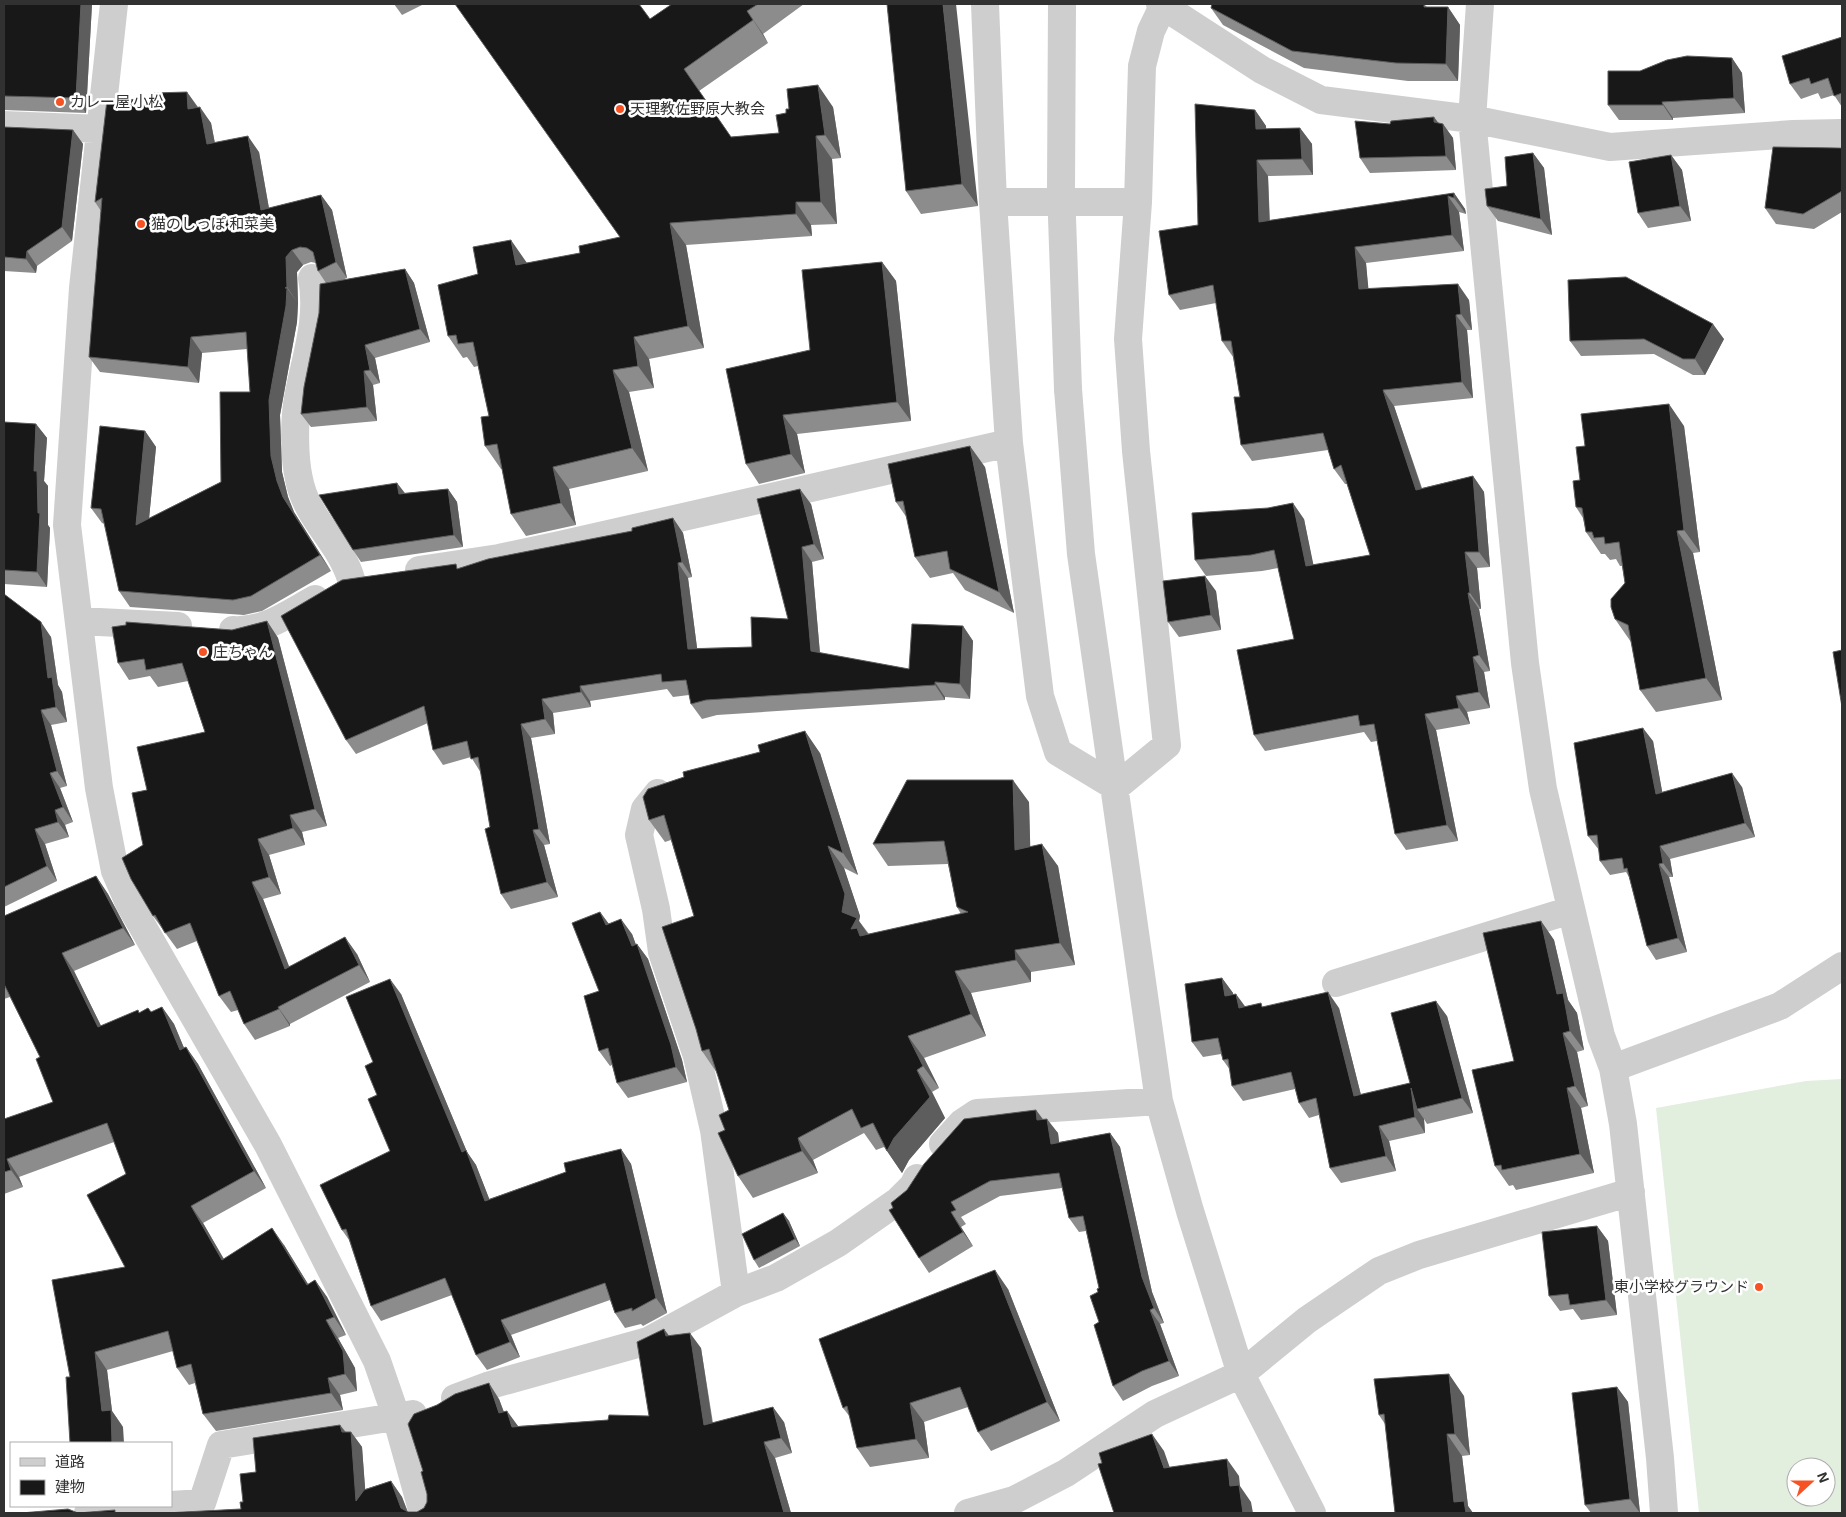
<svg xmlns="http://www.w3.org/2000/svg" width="1846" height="1517" viewBox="0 0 1846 1517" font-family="'Exo 2','Noto Sans JP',sans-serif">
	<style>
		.pitch { fill: #e2efde; fill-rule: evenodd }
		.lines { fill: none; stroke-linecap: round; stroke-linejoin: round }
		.minor { stroke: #cecece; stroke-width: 28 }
		.minor-bridge { stroke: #cecece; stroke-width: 28 }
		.wall { fill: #8c8c8c }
		.shaded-wall { fill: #5d5d5d }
		.building { fill: #181818; stroke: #5d5d5d }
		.poi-dot { fill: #f75224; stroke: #fff; stroke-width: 2 }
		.labels { text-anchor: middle; stroke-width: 5; stroke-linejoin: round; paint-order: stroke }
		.poi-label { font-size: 15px; fill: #313131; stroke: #fff; text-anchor: start }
	</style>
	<rect width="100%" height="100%" fill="#fff"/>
	<path class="pitch" d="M1842 1079V1513H1699L1656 1108 1806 1081ZM1796 1467H1826V1497H1796Z"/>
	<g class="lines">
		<path class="minor" d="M114 4 83 288 67 525 99 788 115 871 129 903 268 1145 377 1361 396 1416 423 1513
			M985 4 993 202 1009 443 1040 696 1058 752 1116 787 1167 745 1136 451 1128 339 1138 202 1142 66 1151 31 1163 6
			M1160 4 1262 70 1321 100 1472 119 1610 147 1793 134 1842 133
			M1480 4 1472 119 1525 663 1543 789 1601 1036 1613 1068 1623 1124 1660 1458 1664 1513
			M4 125 101 129
			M993 202H1138
			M312 278C320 320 305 358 298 398 294 420 294 457 299 479 306 518 340 542 351 579
			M1068 389 1081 554 1159 1101 1190 1211 1241 1374 1312 1513
			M419 570 499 558 560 545 1009 443
			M79 621 178 626
			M233 630C264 632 288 614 315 599
			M658 793 645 809 639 835 656 909 662 952 697 1056 714 1130 736 1293
			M1336 983 1571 910
			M1613 1068 1780 1006 1842 966
			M943 1144 962 1123 977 1113 1159 1101
			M455 1398 487 1386 648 1341 736 1293 776 1278 838 1243 898 1201 913 1186 917 1178
			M171 1505 202 1503 221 1445 413 1414
			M88 1513 168 1506
			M968 1513 1014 1500 1066 1473 1155 1414 1241 1374 1307 1320 1379 1271 1419 1255 1631 1192"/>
		<path class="minor-bridge" d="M1062 4 1061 189 1068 389"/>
	</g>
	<path class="wall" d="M4 4H92L86 113 4 110Z
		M394 4H424L402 15Z
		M672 4H804L763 34 768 43 699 91 731 137 779 133 833 107 841 158 832 159 837 224 811 225 812 236 686 245 704 348 649 359 654 388 629 392 648 471 569 489 576 525 526 536 511 514 502 469H501L485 446 489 416 478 366 474 367 467 357 463 358 448 336 527 263 580 253 620 237 650 19Z
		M887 4 978 206 921 214 906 191Z
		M1212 4H1424L1427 7H1448L1460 25 1458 81H1408L1304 68 1223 25 1211 8Z
		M1842 37V107L1834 95 1821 99 1818 93 1801 99 1790 84Z
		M1732 58 1742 73 1745 113 1673 118V120H1619L1608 105 1640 71Z
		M187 92 198 107 211 123 215 143 259 152 269 208 321 195 332 210 347 278 342 280 405 269 414 283 430 342 375 358 380 383 373 385 377 421 311 427 301 414 326 283 318 271 316 263 311 262 303 265 297 272 298 303 297 322 280 415 282 472 288 497 294 512 331 571 262 611 244 615 130 607 119 591 105 524 102 523 91 508 145 431 156 447 149 518 221 482 250 392 247 349 202 353 199 383 100 372 89 357 101 211 95 202 154 99Z
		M1255 110 1266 126V129L1300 128 1312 144 1313 175 1268 176 1270 221 1454 193 1465 209 1466 214 1459 212 1464 251 1366 263 1368 289 1469 300 1472 330H1467L1473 398 1394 406 1422 488 1473 476 1484 492 1490 567 1477 568 1481 609H1479L1490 671 1484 672 1490 708 1467 712 1470 724 1436 730 1458 841 1406 850 1395 834 1377 741 1371 742 1364 732 1265 751 1254 735 1294 639 1278 568 1262 571 1206 576 1195 560 1304 519 1313 565 1370 555 1347 484H1345L1334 469 1328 450 1252 461 1241 445 1240 397 1233 357 1222 341 1216 303 1180 310 1169 295 1198 225Z
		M1439 123 1443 124 1453 138 1456 170 1370 173 1360 158 1390 124Z
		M4 127 73 130 83 144 72 241 37 266 36 273 4 271Z
		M1842 148V212L1814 229 1776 224 1765 208Z
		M1533 153 1544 168 1552 235 1498 221 1487 206 1507 186Z
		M1671 155 1682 170 1691 221 1648 228 1638 213Z
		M882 262 896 281 911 421 797 434 805 473 759 484 746 464 810 350Z
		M1568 280 1724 339 1705 375H1693L1654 354 1581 356 1570 341Z
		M4 422 36 424 47 438 44 481 48 486V525L50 528 47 587 4 584Z
		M1684 426 1700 552 1693 553 1722 700 1656 712 1640 690 1631 642 1615 619 1625 583 1622 566H1620L1616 559 1610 560 1605 554H1601L1586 532 1583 518 1576 507 1585 446Z
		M985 467 1014 613 965 590 953 573 930 578 915 557 907 518 896 502Z
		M397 483 405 493 448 489 457 502 463 547 361 562 353 550Z
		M811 504 824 559 812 562 820 653 909 669 963 626 973 641 970 699 945 697V700L717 715 702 719 691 704 689 695 673 697 667 689 590 701 591 707 553 713 555 734 531 738 550 844 544 845 558 897 511 909 501 894 481 773 471 757 443 765 433 750 428 723 356 754 346 740 459 568 632 531 673 518 683 533 692 577 688 578 697 648 752 647 788 619Z
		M1216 591 1221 630 1179 637 1168 622Z
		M4 594 51 637 58 685 62 692 67 722 51 725 67 786 60 788 73 822 65 825 69 837 45 844 57 881 4 907Z
		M267 621 278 638 327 826 302 832 305 845 269 855 281 894 263 899 289 966 357 954 370 982 290 1024V1026L255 1040 244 1024 238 1010 231 1012 219 996 197 941 177 949 153 916 143 845 147 790 205 732 188 681 158 687 150 676 129 680 118 663 232 630Z
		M1653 741 1662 792 1742 787 1755 837 1670 859 1673 877H1669L1687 952 1656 960 1647 946 1629 877 1626 872 1610 875 1600 861 1599 850 1588 836Z
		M820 753 858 875 844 868 860 916 859 921 869 934 961 914 957 907 948 864 888 866 873 844 1029 802 1030 847 1058 866 1075 965 1031 972V982L971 993 986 1036 924 1058 939 1088 932 1092 945 1118 909 1160 902 1173 887 1151 884 1147 876 1150 864 1133 813 1160 818 1173 753 1198 738 1176 725 1130 729 1110 717 1073 702 1051 694 916 671 840 665 842 649 820Z
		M96 876 108 894 135 945 74 971 101 1026 139 1013 148 1008 151 1012 162 1007 174 1024 184 1048 186 1047 198 1064 266 1188 203 1223 224 1259 284 1245 308 1284 315 1280 327 1297 346 1335 338 1338 355 1368 357 1391 340 1395 343 1410 216 1431 203 1414 195 1383 189 1385 177 1368 173 1351 107 1370 112 1411 123 1427 70 1377 125 1267 126 1174 114 1142 19 1177 23 1187 4 1194V1119L53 1102 40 1057 10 997 4 999V916Z
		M600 912 609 924 632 934 636 945 637 944 648 959 682 1060 687 1082 628 1098 617 1083 612 1065 610 1066 599 1051Z
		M1541 921 1554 940 1568 1000 1577 1013 1584 1050 1577 1052 1588 1106 1581 1108 1594 1173 1516 1190 1513 1185 1509 1186 1495 1166 1514 1061Z
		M1222 978 1233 993V995L1245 1007 1339 1008 1361 1095 1410 1083 1447 1016 1473 1113 1427 1124 1424 1119 1425 1133 1389 1141 1396 1171 1341 1183 1330 1168 1319 1115 1309 1118 1299 1103 1295 1089 1243 1101 1232 1086 1230 1070 1223 1060 1221 1054 1203 1057 1192 1042Z
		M401 994 467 1152 476 1165 489 1199 566 1172 621 1149 631 1164 667 1313 643 1326 641 1324 625 1328 615 1313 610 1300 511 1335 520 1357 487 1370 476 1355 452 1295 381 1321 371 1306 349 1240 342 1230 390 1151 377 1095 373 1062Z
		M1036 1110 1043 1119 1058 1133 1059 1142 1110 1133 1120 1147 1152 1292 1164 1323 1160 1324 1179 1376 1152 1386 1123 1401 1113 1386 1099 1322 1098 1292 1099 1288 1086 1231 1079 1232 1069 1218 1062 1188 1000 1196 961 1217 966 1224 961 1227 973 1246 929 1273 919 1258 893 1208 907 1190Z
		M783 1213 789 1221 800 1246 759 1268 754 1260Z
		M1597 1226 1608 1241 1617 1315 1581 1320 1573 1309 1560 1311 1549 1296Z
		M1008 1289 1060 1421 991 1451 978 1432 968 1407 924 1422 929 1458 870 1467 857 1448 850 1417 843 1408Z
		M664 1329 669 1336 701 1348 713 1423 784 1422 792 1453 775 1458 791 1513H165L241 1509 243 1502 256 1472 340 1425 346 1432H351L362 1447 365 1489 391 1481 402 1497 408 1512H417L424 1508 427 1502V1494L423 1471 499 1399 504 1412 518 1426 608 1420 649 1416Z
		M1617 1387 1628 1402 1640 1513H1591L1585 1505Z
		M1464 1396 1470 1455 1462 1456 1468 1506 1473 1513H1395L1385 1424 1379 1415Z"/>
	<path class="shaded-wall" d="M81 4H92L86 113 76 98Z
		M943 4H956L978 206 962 184Z
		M1448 7 1460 25 1458 81 1446 64Z
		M747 11 763 34 768 43 753 20Z
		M1732 58 1742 73 1745 113 1734 98Z
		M818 85 833 107 841 158 825 135Z
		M187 92 198 108 188 109Z
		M1662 102 1673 118V120L1663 105Z
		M200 107 211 123 218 160 207 144Z
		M1255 110 1266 126 1267 145 1256 129Z
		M1434 117 1443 129V124L1453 138 1456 170 1446 156 1434 122Z
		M1300 128 1312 144 1313 175 1302 159Z
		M73 130 83 144 72 241 62 227Z
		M248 136 259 152 272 226 261 210Z
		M816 136 832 159 837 224 821 202Z
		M1533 153 1544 168 1552 235 1541 219Z
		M1671 155 1682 170 1691 221 1680 206Z
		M1257 160 1268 176 1270 238 1259 222Z
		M1454 193 1465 209 1466 214 1454 198Z
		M321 195 332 210 347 278 336 262Z
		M1448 196 1459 212 1464 251 1452 235Z
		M796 202 811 225 812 236 796 214Z
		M670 223 686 245 704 348 688 326Z
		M511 240 527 263 531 287 516 265Z
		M1355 247 1366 263 1370 305 1359 289Z
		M292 250 303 265 297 272 298 303 287 287 286 257Z
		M27 251 37 266 36 273 26 259Z
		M882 262 896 281 911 421 897 402Z
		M405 269 414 283 430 342 420 329Z
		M1458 284 1469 300 1472 330 1461 314Z
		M287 288 298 303 297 322 280 415 282 472 288 497 294 512 331 571 320 555 283 497 277 481 271 456 269 400Z
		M1456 315 1467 330 1473 398 1462 382Z
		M1713 324 1724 339 1705 375 1695 359Z
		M191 337 202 353 199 383 188 367Z
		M634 337 649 359 654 388 638 366Z
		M365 345 375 358 380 383 370 370Z
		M613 370 629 392 648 471 632 448Z
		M364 371 373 385 377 421 367 407Z
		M1383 390 1394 406 1427 505 1416 490Z
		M1669 404 1684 426 1700 552 1684 530Z
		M783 415 797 434 805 473 791 454Z
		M36 424 47 438 44 481 48 486V525L50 528 47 587 37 572 38 513 34 471Z
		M145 431 156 447 147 540 136 525Z
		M970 446 985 467 1014 613 999 592Z
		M553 467 569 489 576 525 561 503Z
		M1473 476 1484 492 1490 567 1479 552Z
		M397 483 406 495 399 494Z
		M448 489 457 502 463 547 454 535Z
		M800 489 811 504 824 559 814 544Z
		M1293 503 1304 519 1317 582 1306 566Z
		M673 518 683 533 692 577 682 562Z
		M1677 531 1693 553 1722 700 1706 678Z
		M802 547 812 562 821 666 811 651Z
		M1465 552 1477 568 1481 609 1470 593Z
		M678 563 688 578 699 663 688 649Z
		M1205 576 1216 591 1221 630 1211 615Z
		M1468 593 1479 609 1490 671 1479 655Z
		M267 621 278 638 327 826 315 809Z
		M41 622 51 637 58 685 62 692 67 722 56 707 48 678Z
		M963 626 973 641 970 699 960 684Z
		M1473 657 1484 672 1490 708 1479 692Z
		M935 682 945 697V700L935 685Z
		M580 686 590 701 591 707 581 692Z
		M1456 696 1467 712 1470 724 1459 708Z
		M542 699 553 713 555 734 545 719Z
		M41 710 51 725 67 786 57 771Z
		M1425 714 1436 730 1458 841 1447 825Z
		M521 724 531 738 550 844 539 829Z
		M1643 728 1653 741 1665 807 1656 794Z
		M805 731 820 753 858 875 843 853Z
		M50 773 60 788 73 822 63 807Z
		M1732 773 1742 787 1755 837 1745 823Z
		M1013 780 1029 802 1031 872 1015 850Z
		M55 810 65 825 69 837 58 822Z
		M290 815 302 832 305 845 293 828Z
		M35 829 45 844 57 881 47 866Z
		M533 830 544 845 558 897 547 882Z
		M258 839 269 855 281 894 269 877Z
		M1042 844 1058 866 1075 965 1060 943Z
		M828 846 844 868 860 916 859 921 872 940V950L851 929 842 912Z
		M1660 846 1670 859 1673 877 1663 863Z
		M1659 864 1669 877 1687 952 1678 938Z
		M96 876 108 894 135 945 123 928Z
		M252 882 263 899 296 985 285 969Z
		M600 912 611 927 606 925Z
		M621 919 632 934 642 961 632 946Z
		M1541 921 1554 940 1568 1000 1577 1013 1584 1050 1570 1031 1557 994Z
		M345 937 357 954 370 982 359 965Z
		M637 944 648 959 682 1060 687 1082 676 1067Z
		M1015 950 1031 972V982L1016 960Z
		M62 953 74 971 110 1044 98 1027Z
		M955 971 971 993 986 1036 971 1014Z
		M1222 978 1233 993 1236 1012 1225 996Z
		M390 979 401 994 467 1152 476 1165 496 1216 485 1201 462 1152Z
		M1328 992 1339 1008 1365 1111 1354 1096Z
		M1236 994 1247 1009 1239 1008Z
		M1436 1001 1447 1016 1473 1113 1462 1098Z
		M162 1007 174 1024 192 1067 180 1050Z
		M278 1007 290 1024V1026L279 1009Z
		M1563 1033 1577 1052 1588 1106 1575 1086Z
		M908 1036 924 1058 939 1088 923 1066Z
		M186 1047 198 1064 266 1188 254 1171Z
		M917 1070 932 1092 945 1118 909 1160 902 1173 887 1151Z
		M1411 1088 1417 1109 1424 1119 1425 1133 1415 1117Z
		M1567 1088 1581 1108 1594 1173 1580 1154Z
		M1036 1110 1046 1124 1037 1120Z
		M1047 1119 1058 1133 1061 1159 1051 1144Z
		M1379 1126 1389 1141 1396 1171 1386 1156Z
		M1110 1133 1120 1147 1152 1292 1164 1323 1154 1308 1142 1277Z
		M798 1138 813 1160 818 1173 802 1151Z
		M621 1149 631 1164 667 1313 656 1298Z
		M7 1159 19 1177 23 1187 11 1170Z
		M191 1206 203 1223 234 1277 222 1260Z
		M951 1212 961 1227 973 1246 963 1232Z
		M783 1213 789 1221 800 1246 795 1239Z
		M1597 1226 1608 1241 1617 1315 1606 1300Z
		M272 1228 284 1245 319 1302 307 1285Z
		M995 1270 1008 1289 1060 1421 1047 1402Z
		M315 1280 327 1297 346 1335 334 1317Z
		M1150 1310 1160 1324 1179 1376 1169 1361Z
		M326 1320 338 1338 355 1368 357 1391 345 1374Z
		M501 1320 511 1335 520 1357 510 1342Z
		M664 1329 675 1344 666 1336Z
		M690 1333 701 1348 715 1441 704 1425Z
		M95 1352 107 1370 112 1411 123 1427 124 1443H112L102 1411Z
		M1449 1374 1464 1396 1470 1455 1455 1434Z
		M328 1378 340 1395 343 1410 331 1393Z
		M489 1383 499 1399 510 1429 499 1413Z
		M1617 1387 1628 1402 1640 1513 1630 1499Z
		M910 1403 924 1422 929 1458 916 1439Z
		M773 1407 784 1422 792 1453 781 1438Z
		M507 1411 518 1426 512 1427Z
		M340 1425 351 1440V1432L362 1447 367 1513 356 1501Z
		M1152 1434 1164 1451 1176 1485 1164 1468Z
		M1447 1434 1462 1456 1468 1506 1473 1513H1463L1454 1502Z
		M764 1442 775 1458 791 1513H784Z
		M1227 1459 1239 1476 1240 1486 1251 1502 1253 1513H1243L1230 1486Z
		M391 1481 402 1497 408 1513 401 1508Z"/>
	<path class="building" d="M4 4H81L76 98 4 96Z
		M455 4H639L650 19 672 4H758L747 11 753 20 684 69 731 137 779 133 776 115 786 113V109H789L787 89 818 85 825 135 816 136 821 202H796V214L670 223 688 326 634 337 638 366 613 370 632 448 553 467 561 503 511 514 497 444 485 446 481 417 489 416 473 342 458 344 456 335 448 336 438 285 478 274 473 247 511 240 516 265 580 253 579 246 620 237Z
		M887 4H943L962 184 906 191Z
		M1212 4H1424V7H1448L1446 64 1396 63 1292 51 1211 8Z
		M1842 37V93L1834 96 1828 78 1811 84 1809 78 1790 84 1782 56Z
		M1687 56 1732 58 1734 98 1662 102 1663 105H1608V71H1640L1667 60Z
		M187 92 188 109 200 107 207 144 248 136 261 210 321 195 336 262 318 271 313 252 307 248 300 247 292 250 286 257 287 287 285 288H287L286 306 269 400 271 456 277 481 283 497 320 555 251 596 233 600 119 591 101 509 91 508 100 426 145 431 136 525 221 482 220 392H250L246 332 191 337 188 367 89 357 102 198 95 202 107 100 154 99V93Z
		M1195 104 1255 110 1256 129 1300 128 1302 159 1257 160 1259 222 1454 193V198L1448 196 1452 235 1355 247 1359 289 1458 284 1461 314 1456 315 1462 382 1383 390 1416 490 1473 476 1479 552H1465L1470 593H1468L1479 655 1473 657 1479 692 1456 696 1459 708 1425 714 1447 825 1395 834 1374 724 1360 726 1358 715 1254 735 1237 650 1294 639 1274 550 1251 555 1195 560 1192 513 1268 508 1293 503 1306 566 1370 555 1341 465 1334 469 1323 433 1241 445 1234 397H1240L1231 341H1222L1213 285 1169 295 1159 231 1198 225Z
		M1434 117V122L1443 124 1446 156 1360 158 1355 121 1390 124 1391 121Z
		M4 127 73 130 62 227 27 251 26 259 4 257Z
		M1773 147 1842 148V191L1803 214 1765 208Z
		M1533 153 1541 219 1487 206 1485 189 1507 186 1505 157Z
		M1671 155 1680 206 1638 213 1629 162Z
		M882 262 897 402 783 415 791 454 746 464 726 369 810 350 802 270Z
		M405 269 420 329 365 345 370 370 364 371 367 407 301 414 304 387 319 313 320 284Z
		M1626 277 1713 324 1695 359H1683L1644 339 1570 341 1568 280Z
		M1669 404 1684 530 1677 531 1706 678 1640 690 1628 625 1615 619 1611 607V599L1625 583 1619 542 1605 544 1604 537 1594 538 1592 532H1586L1582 508 1576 507 1573 481 1580 480 1576 447 1585 446 1581 414Z
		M4 422 36 424 34 471H37L38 513H40L37 572 4 570Z
		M970 446 999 592 950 569 947 551 915 557 903 501 896 502 888 464Z
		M397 483 399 494 448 489 454 535 353 550 319 495Z
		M800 489 814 544 802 547 811 651 909 669 912 624 963 626 960 684 935 682V685L706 700 691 704 686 680 662 682 661 674 580 686 581 692 542 699 545 719 521 724 539 829 533 830 547 882 501 894 485 829 490 827 478 757 471 759 467 741 433 750 424 706 346 740 281 616 342 580 456 564 457 569 488 559 632 531V528L673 518 682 562 678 563 688 649 752 647 751 617 788 619 757 499Z
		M1205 576 1211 615 1168 622 1163 581Z
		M4 594 41 622 48 678 52 677 56 707 41 710 57 771 50 773 63 807 55 810 58 822 35 829 47 866 4 887Z
		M267 621 315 809 290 815 293 828 258 839 269 877 252 882 285 969 345 937 359 965 278 1007 279 1009 244 1024 230 991 219 996 190 923 165 933 155 915 153 916 131 879 122 858 143 845 132 793 147 790 137 747 205 732 182 663 146 670 144 659 118 663 112 627 126 625V622L232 630Z
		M1842 650V707L1833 652Z
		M1643 728 1656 794 1732 773 1745 823 1660 846 1663 863 1659 864 1678 938 1647 946 1627 868 1624 869 1622 858 1600 861 1597 835 1588 836 1574 743Z
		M805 731 843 853 828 846 845 894 842 912 857 918 851 929 857 928 860 936 968 912 957 907 944 841 873 844 907 780H1013L1015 850 1042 844 1060 943 1015 950 1016 960 955 971 971 1014 908 1036 923 1066 917 1070 930 1097 894 1138 887 1151 873 1123 861 1128 852 1109 798 1138 802 1151 738 1176 718 1133 725 1130 719 1115 729 1110 709 1049 702 1051 696 1029 662 927 694 916 664 815 649 820 643 797 648 789 684 777 683 772 760 752 758 745Z
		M96 876 123 928 62 953 98 1027 138 1010 139 1013 148 1008 151 1012 162 1007 180 1050 186 1047 254 1171 191 1206 222 1260 272 1228 307 1285 315 1280 334 1317 326 1320 343 1351 345 1374 328 1378 331 1393 203 1414 191 1364 177 1368 168 1331 95 1352 102 1411 111 1410 112 1443H70L66 1377H70L52 1280 125 1267 87 1195 126 1174 107 1123 7 1159 11 1170 4 1172V1119L53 1102 36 1059 40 1057 4 984V916Z
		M600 912 606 925 621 919 632 946 637 944 671 1045 676 1067 617 1083 608 1048 599 1051 584 996 599 991 572 923Z
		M1541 921 1557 994 1563 993 1570 1031 1563 1033 1575 1086 1567 1088 1580 1154 1502 1170 1501 1165 1495 1166 1472 1070 1514 1061 1483 933Z
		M1222 978 1225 996 1236 994 1239 1008 1261 1003 1262 1007 1328 992 1354 1096 1410 1083 1391 1013 1436 1001 1462 1098 1417 1109 1411 1088 1415 1117 1379 1126 1386 1156 1330 1168 1316 1098 1299 1103 1291 1072 1232 1086 1228 1059 1223 1060 1218 1038 1192 1042 1185 984Z
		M390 979 462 1152 466 1150 485 1201 566 1172 564 1163 621 1149 656 1298 632 1311V1308L615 1313 605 1283 501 1320 510 1342 476 1355 445 1278 371 1306 346 1229 342 1230 320 1185 390 1151 368 1099 377 1095 365 1066 373 1062 346 997Z
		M1036 1110 1037 1120 1047 1119 1051 1144 1110 1133 1142 1277 1154 1308 1150 1310 1169 1361 1142 1371 1113 1386 1094 1325 1099 1322 1090 1296 1098 1292 1097 1289 1099 1288 1083 1216 1069 1218 1059 1173 990 1181 951 1202 956 1210 951 1212 963 1232 919 1258 889 1210 893 1208 891 1203 907 1190 924 1164 964 1119Z
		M783 1213 795 1239 754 1260 742 1234Z
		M1597 1226 1606 1300 1570 1305 1568 1294 1549 1296 1542 1232Z
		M995 1270 1047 1402 978 1432 960 1387 910 1403 916 1439 857 1448 847 1406 843 1408 819 1339Z
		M664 1329 666 1336 690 1333 704 1425 773 1407 781 1438 764 1442 784 1513H165L241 1509 240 1502H243L240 1474 256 1472 253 1438 340 1425 342 1432H351L356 1501 364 1490 391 1481 401 1508 408 1512H417L424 1508 427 1502V1494L421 1472 423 1471 408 1424 414 1414 437 1405 455 1394 489 1383 499 1413 507 1411 512 1427 608 1420 609 1415 649 1416 637 1342Z
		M1449 1374 1455 1434H1447L1454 1502 1464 1501 1466 1513H1395L1384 1414 1379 1415 1374 1379Z
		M1617 1387 1630 1499 1585 1505 1572 1393Z
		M1152 1434 1164 1468 1227 1459 1230 1486 1239 1485 1243 1513H1114L1098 1464 1102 1463 1099 1453Z
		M68 1509 78 1513 115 1510V1513H21Z"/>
	<g class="poi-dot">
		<circle cx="60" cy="102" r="5"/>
		<circle cx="620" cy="109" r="5"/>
		<circle cx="141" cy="224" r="5"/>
		<circle cx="203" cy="652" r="5"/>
		<circle cx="1759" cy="1287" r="5"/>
	</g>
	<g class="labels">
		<g class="poi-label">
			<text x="70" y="107">カレー屋 小松</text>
			<text x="630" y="114">天理教佐野原大教会</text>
			<text x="151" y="229">猫のしっぽ 和菜美</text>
			<text x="213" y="657">庄ちゃん</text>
			<text x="1749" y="1292" text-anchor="end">東小学校グラウンド</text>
		</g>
	</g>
	<rect width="1846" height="1517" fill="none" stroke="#313131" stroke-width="10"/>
	<rect x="10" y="1442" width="162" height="65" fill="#ffffff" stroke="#adadad"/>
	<rect x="20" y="1458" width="25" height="8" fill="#cecece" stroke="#adadad"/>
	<text x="55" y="1467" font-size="15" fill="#313131">道路</text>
	<rect x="20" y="1480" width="25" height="15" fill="#181818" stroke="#adadad"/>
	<text x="55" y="1492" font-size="15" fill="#313131">建物</text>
	<g transform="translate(1811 1482) rotate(69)"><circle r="24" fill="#ffffff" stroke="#adadad"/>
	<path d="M0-4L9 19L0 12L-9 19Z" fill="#f75224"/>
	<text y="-8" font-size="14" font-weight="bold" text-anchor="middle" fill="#313131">N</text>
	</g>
</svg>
